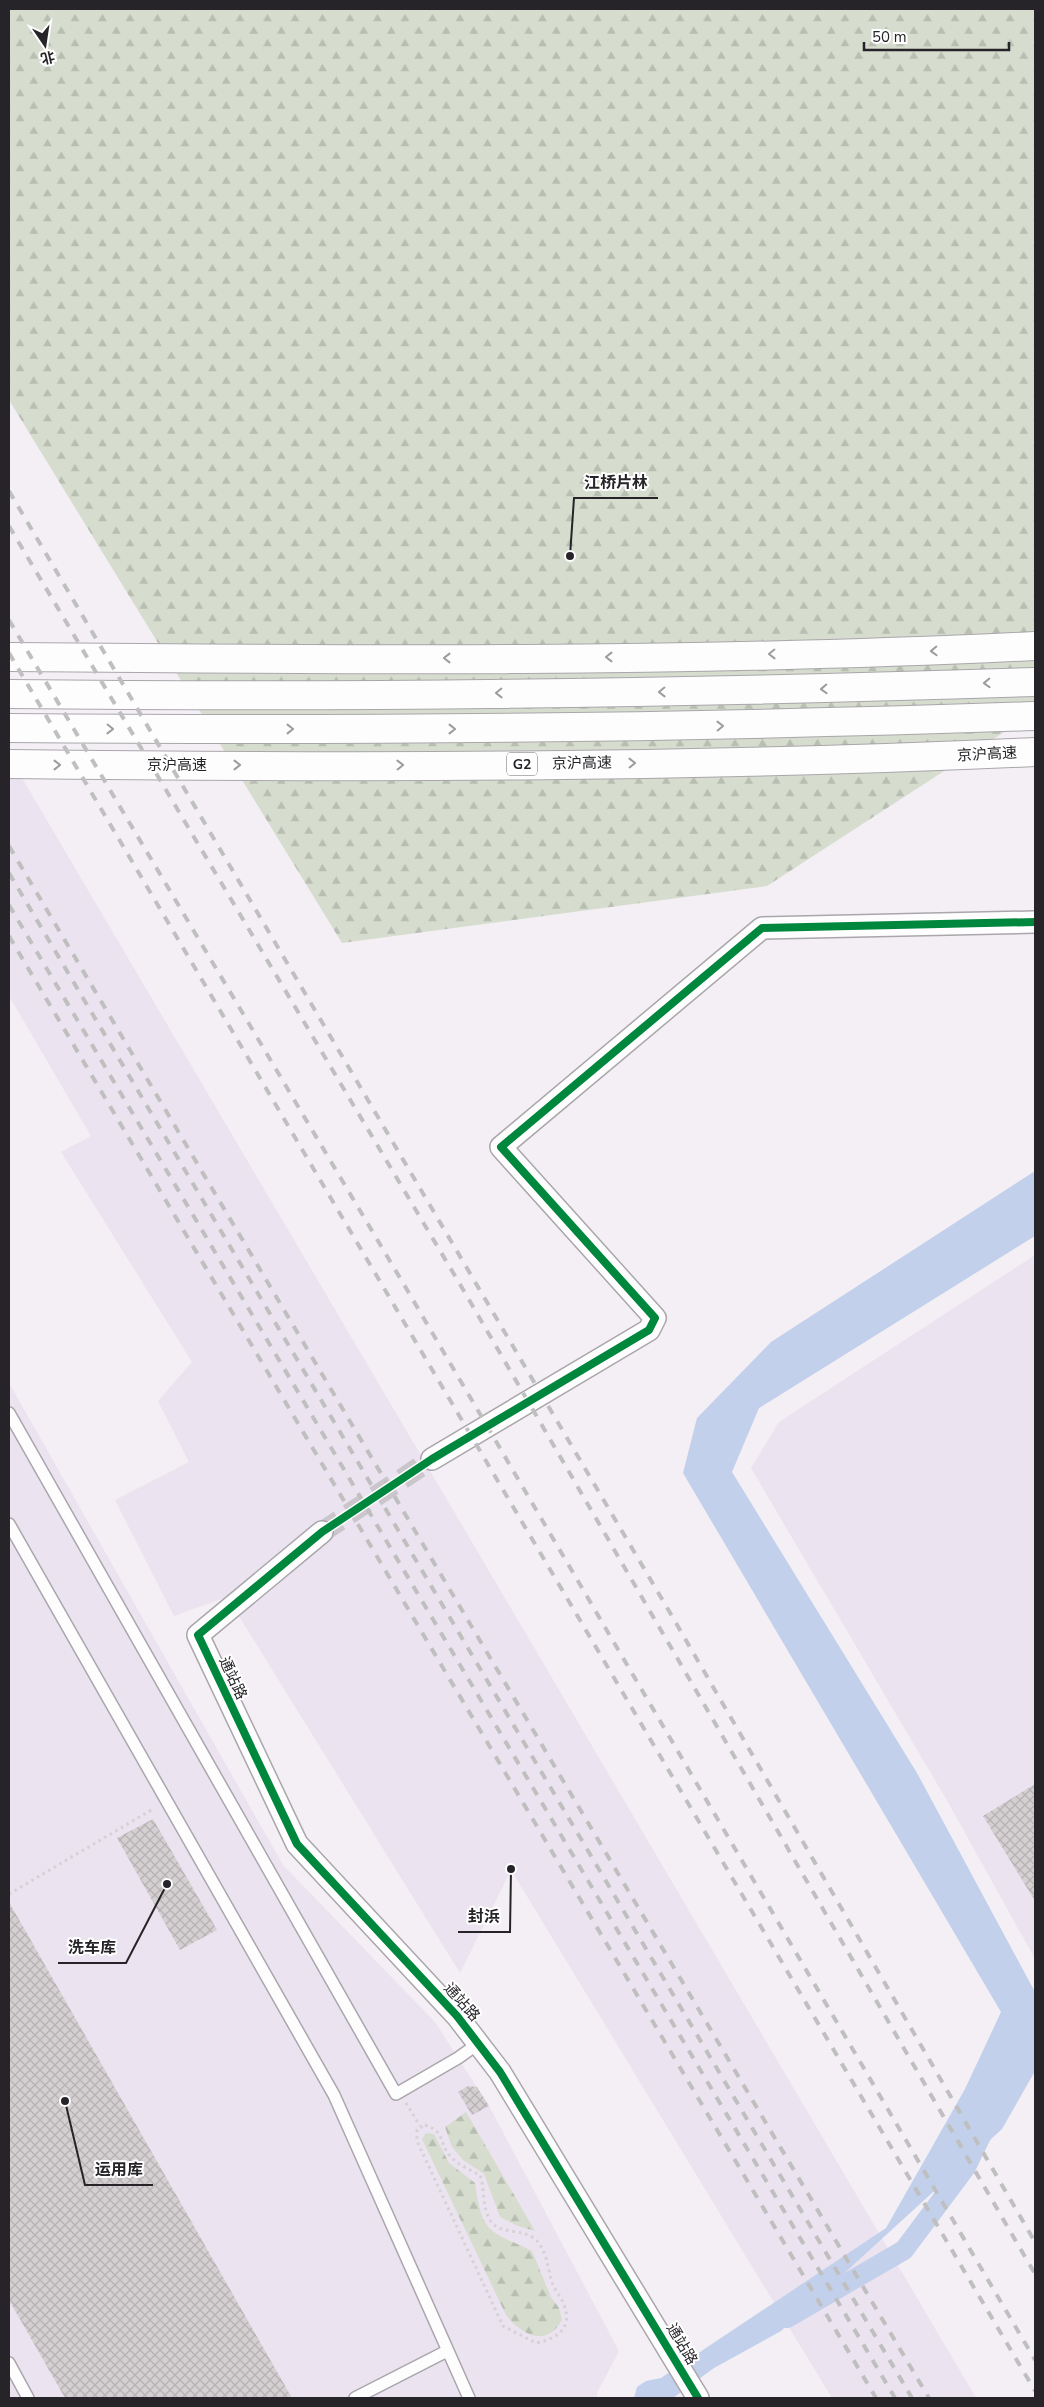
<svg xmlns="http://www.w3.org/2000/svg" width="1044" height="2407" viewBox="0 0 1044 2407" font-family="'Nunito Sans','Noto Sans SC',sans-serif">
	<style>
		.built { fill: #ebe3ef }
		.forest { fill: url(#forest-firs) }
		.water { fill: #c2d0eb }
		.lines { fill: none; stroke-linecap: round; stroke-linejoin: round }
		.canal { stroke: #c2d0eb; stroke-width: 20 }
		.building { fill: url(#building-cross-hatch) }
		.minor-tunnel { stroke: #cac6cc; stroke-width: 21; stroke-dasharray: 21 11; stroke-linecap: butt }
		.service-casing { stroke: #aaa6ab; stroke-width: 14 }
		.minor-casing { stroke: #aaa6ab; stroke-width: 24 }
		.motorway-casing { stroke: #aaa6ab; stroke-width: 30 }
		.path { stroke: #d4d2d4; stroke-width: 3; stroke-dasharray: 2.5 4; stroke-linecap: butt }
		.service { stroke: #fdfdfe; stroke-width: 11 }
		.minor { stroke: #fdfdfe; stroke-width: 21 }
		.motorway { stroke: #fdfdfe; stroke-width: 28 }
		.rail { stroke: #bfbfbf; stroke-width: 4; stroke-dasharray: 9 9; stroke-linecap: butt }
		.cycleway-casing { stroke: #fff; stroke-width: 11 }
		.cycleway { stroke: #00873e; stroke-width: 8 }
		.oneway { stroke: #9c9b9e }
		.labels { text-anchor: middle; stroke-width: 4; stroke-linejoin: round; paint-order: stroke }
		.shield { fill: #fff; stroke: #676668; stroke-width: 1 }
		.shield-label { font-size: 14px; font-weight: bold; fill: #262428 }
		.street-label { font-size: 15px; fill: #262428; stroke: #fff }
		.leader { fill: none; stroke: #262428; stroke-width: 2 }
		.callout-dot { fill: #262428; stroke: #fff; stroke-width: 2 }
		.callout-label { font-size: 16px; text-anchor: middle; font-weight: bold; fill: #262428; stroke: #fff; stroke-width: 4; stroke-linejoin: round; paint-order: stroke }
	</style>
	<defs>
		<pattern id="forest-firs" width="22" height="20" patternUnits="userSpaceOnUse" patternTransform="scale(1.25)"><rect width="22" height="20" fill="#d6ddce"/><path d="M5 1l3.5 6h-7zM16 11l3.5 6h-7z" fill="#b8beb1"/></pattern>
		<pattern id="building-cross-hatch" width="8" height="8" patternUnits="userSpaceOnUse" patternTransform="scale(1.25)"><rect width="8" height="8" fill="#d4d0d2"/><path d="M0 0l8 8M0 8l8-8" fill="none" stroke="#b6b2b4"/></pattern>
	</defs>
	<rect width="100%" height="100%" fill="#f3eff5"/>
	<path class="built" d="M9 756 976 2398H832L511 1870 460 1973 227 1597 174 1616 115 1500 189 1462 158 1401 192 1362 61 1152 91 1136 9 996Z
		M1035 1255V1959L949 1804 751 1468 779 1422Z
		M9 1383 283 1865 435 2022 489 2106 619 2351 597 2393V2398H9Z"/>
	<path class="forest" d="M9 9H1035V712L767 886 342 943 9 400Z
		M466 2112 535 2231 518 2226 500 2217 484 2174 463 2160 452 2147 445 2127Z
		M426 2133 434 2134 449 2163 475 2183C477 2195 479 2215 487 2225 496 2238 519 2243 532 2251L551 2297 559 2308 562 2320C546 2348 522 2335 506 2315L422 2139Z"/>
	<path class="water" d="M1035 1171V1236L759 1408 732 1472 917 1773 1035 1992V2071L1002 2129 781 2331 714 2368 673 2398H634L637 2387 646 2381 661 2378 886 2228 965 2089 1001 2012 683 1473 697 1418 771 1342Z"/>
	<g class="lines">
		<path class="canal" d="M787 2318 904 2250 966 2167 982 2134"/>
	</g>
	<path class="building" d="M1035 1784V1901L983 1816Z
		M153 1819 217 1930 180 1950 117 1838Z
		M9 1902 292 2398H65L9 2300Z
		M468 2086 477 2087 489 2106 472 2115 458 2092Z"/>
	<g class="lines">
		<path class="minor-tunnel" d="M322 1532 432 1459"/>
		<g class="service-casing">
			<path id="service" d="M9 1413 396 2094 458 2058 479 2043
				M9 1524 334 2095 469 2398
				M9 2363 28 2398
				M355 2398 447 2351"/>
		</g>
		<g class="minor-casing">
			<path id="minor" d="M432 1459 649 1330 655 1318 501 1147 762 928 1035 922
				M322 1532 198 1635 297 1844 457 2016 500 2072 698 2398"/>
		</g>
		<g class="motorway-casing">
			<path id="motorway" d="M9 657C351 660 694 663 1035 646
				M9 694C351 698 693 693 1035 682
				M9 728C351 731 693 728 1035 716
				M9 764C351 768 694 768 1035 752"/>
		</g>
		<path class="path" d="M9 1894 153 1809
			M406 2103 420 2126
			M425 2125C446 2132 439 2144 450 2156 458 2165 470 2170 480 2175 485 2189 482 2207 490 2220 499 2235 522 2228 535 2239 548 2251 547 2269 553 2285 556 2292 562 2298 564 2305 573 2328 557 2339 536 2343L503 2326 417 2141V2130Z"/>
		<use href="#service" class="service"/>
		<use href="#minor" class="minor"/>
		<use href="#motorway" class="motorway"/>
		<path class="rail" d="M9 491 669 1611 1035 2242
			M9 526 461 1286 1035 2274
			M9 620 406 1288 1035 2360
			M9 653 1035 2391
			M9 846 929 2398
			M9 873 912 2398
			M9 905 895 2398
			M9 936 876 2398"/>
		<g class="cycleway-casing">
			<path id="cycleway" d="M698 2398 500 2072 457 2016 297 1844 198 1635 322 1532 432 1459 649 1330 655 1318 501 1147 762 928 1035 922"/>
		</g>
		<use href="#cycleway" class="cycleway"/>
	</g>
	<defs><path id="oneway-chevron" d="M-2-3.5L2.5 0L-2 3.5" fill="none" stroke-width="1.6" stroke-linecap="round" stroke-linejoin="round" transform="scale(1.25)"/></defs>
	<g class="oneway">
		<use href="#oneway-chevron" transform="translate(934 651) rotate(178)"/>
		<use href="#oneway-chevron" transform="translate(772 654) rotate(179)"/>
		<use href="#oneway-chevron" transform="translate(609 657) rotate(180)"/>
		<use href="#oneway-chevron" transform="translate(447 658) rotate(180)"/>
		<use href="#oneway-chevron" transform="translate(987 683) rotate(178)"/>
		<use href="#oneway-chevron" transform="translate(824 689) rotate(178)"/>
		<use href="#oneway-chevron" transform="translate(662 692) rotate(179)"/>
		<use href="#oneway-chevron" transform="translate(499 693) rotate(179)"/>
		<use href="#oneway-chevron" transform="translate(720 726) rotate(-1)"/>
		<use href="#oneway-chevron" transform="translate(110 729) rotate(1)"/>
		<use href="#oneway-chevron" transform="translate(290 729)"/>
		<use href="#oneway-chevron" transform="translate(452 729)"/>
		<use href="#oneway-chevron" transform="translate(632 763) rotate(-1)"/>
		<use href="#oneway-chevron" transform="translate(57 765)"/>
		<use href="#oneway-chevron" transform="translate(237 765)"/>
		<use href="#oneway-chevron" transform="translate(400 765) rotate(-1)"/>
	</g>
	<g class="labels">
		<rect class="shield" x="507" y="752.5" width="30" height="23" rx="4"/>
		<g class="shield-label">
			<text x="522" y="769">G2</text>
		</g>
		<g class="street-label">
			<text transform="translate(987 754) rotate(-3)" y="5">京沪高速</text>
			<text transform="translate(582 763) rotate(-1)" y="5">京沪高速</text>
			<text x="177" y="770">京沪高速</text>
			<text transform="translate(233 1678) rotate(65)" y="5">通站路</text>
			<text transform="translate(462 2002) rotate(48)" y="5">通站路</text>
			<text transform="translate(682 2344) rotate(59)" y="5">通站路</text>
		</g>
	</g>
	<path class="leader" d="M570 556L574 498H658M511 1869L510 1932H458M167 1884L126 1963H58M65 2101L85 2185H153"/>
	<g class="callout-dot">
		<circle cx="570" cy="556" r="5"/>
		<circle cx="511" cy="1869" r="5"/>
		<circle cx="167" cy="1884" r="5"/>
		<circle cx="65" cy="2101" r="5"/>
	</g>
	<g class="callout-label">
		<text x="616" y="488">江桥片林</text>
		<text x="484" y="1922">封浜</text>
		<text x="92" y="1953">洗车库</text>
		<text x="119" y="2175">运用库</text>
	</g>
	<rect width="1044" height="2407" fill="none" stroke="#262428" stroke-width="20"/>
	<g transform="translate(45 45) rotate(167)" stroke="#ffffff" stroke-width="4" paint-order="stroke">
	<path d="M0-4L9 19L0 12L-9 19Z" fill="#262428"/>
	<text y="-8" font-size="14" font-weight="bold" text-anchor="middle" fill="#262428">北</text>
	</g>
	<path d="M864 42v8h145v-8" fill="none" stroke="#262428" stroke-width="2.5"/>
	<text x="872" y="42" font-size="15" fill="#262428" stroke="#ffffff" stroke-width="4" paint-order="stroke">50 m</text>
</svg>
